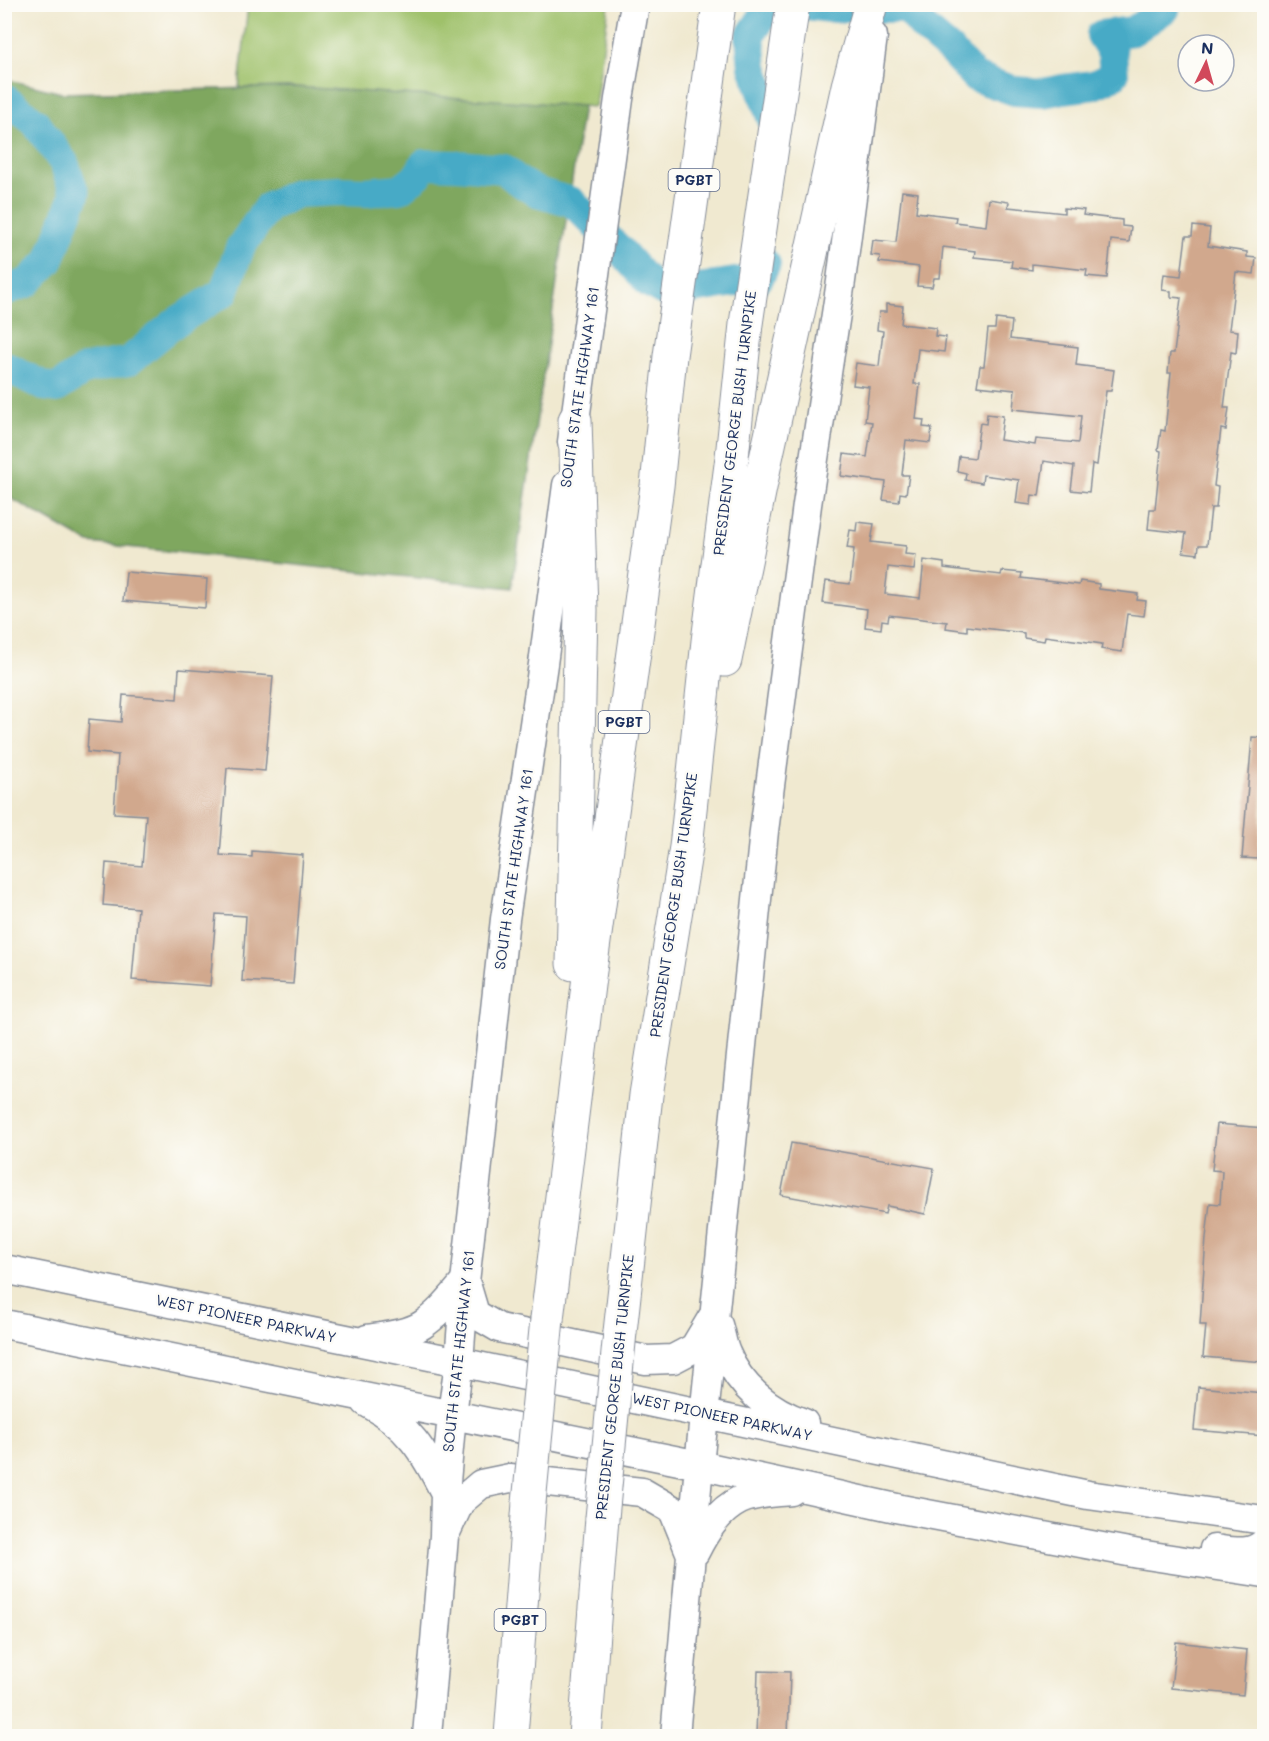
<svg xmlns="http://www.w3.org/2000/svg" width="1269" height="1741" viewBox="0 0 1269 1741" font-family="Mali,sans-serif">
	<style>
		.green { fill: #9fc16b; stroke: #5d7864; stroke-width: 1.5 }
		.forest { fill: #7fa75f; stroke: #4d6b5e; stroke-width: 1.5 }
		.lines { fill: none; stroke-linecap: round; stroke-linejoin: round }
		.river { stroke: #46aac6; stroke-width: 30 }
		.building { fill: #d1a88d }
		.major-casing { stroke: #868c97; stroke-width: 31 }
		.highway-casing { stroke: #868c97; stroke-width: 35 }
		.major { stroke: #fff; stroke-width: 28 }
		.highway { stroke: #fff; stroke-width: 33 }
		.highway-bridge-casing { stroke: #868c97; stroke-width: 35; stroke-linecap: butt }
		.highway-bridge { stroke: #fff; stroke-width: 33 }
		.labels { text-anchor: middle; stroke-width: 5; stroke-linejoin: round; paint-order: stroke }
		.shield { fill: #fdfcf7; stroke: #5f6c8c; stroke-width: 1.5 }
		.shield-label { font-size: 14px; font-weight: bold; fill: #1b2f5e }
		.street-label { font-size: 15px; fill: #1b2f5e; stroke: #fdfcf7 }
	</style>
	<rect width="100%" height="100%" fill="#fdfcf7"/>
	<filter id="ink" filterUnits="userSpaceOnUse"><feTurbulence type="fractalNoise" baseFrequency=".0167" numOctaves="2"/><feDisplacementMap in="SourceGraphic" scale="12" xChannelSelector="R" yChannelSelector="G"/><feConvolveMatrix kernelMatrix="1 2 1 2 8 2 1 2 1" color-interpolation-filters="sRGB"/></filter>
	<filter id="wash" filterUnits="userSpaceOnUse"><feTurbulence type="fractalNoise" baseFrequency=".008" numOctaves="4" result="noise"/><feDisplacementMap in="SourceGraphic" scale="24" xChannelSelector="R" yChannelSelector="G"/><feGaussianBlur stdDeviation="1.35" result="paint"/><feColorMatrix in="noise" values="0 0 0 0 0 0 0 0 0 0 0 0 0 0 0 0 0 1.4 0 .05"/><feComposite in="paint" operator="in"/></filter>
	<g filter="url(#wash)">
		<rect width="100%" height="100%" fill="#f0e9d0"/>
		<path class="green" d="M248 5H609L595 107 295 87 239 88Z"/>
		<path class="forest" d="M5 79 62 93 295 87 583 106 512 588 89 543 5 495Z"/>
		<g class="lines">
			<path class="river" d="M4 98 35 122 64 163 75 194 49 261 27 283 4 291
				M776 131 753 67 750 36 764 15 806 5 830 8H907L924 28 952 52 975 77 1015 91 1043 93 1063 89 1094 85 1114 75 1112 52 1101 35 1133 31 1165 9 1164 4
				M4 366 44 386 57 388 86 369 129 361 176 322 224 292 240 248 268 207 297 193 339 191 366 192 400 189 418 175 424 164 457 165 504 169 518 181 537 192 572 202 620 250 649 283 673 296 687 290 759 278 766 264 765 263"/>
		</g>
		<g id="blocks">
			<path class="building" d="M902 191 918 193 916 212 956 217 955 222 986 226 989 199 1009 202 1008 207 1064 213V208L1084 210 1083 215 1122 220V226L1131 227 1129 242 1111 240 1107 278 1086 276 1087 270 1032 264V270L1011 267 1012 261 974 257 975 251 943 247 940 278H934L932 287 917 286 919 267 879 262 880 256 871 255 873 240 896 242Z
				M1193 226 1210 228 1208 246 1247 252V257L1256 258 1254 274 1236 272 1229 330 1238 331 1236 353 1231 352 1224 408H1229L1226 430 1221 429 1214 486 1218 487 1216 508H1211L1207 545H1199L1198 554 1183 552 1186 533 1148 529 1150 509H1155L1161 451 1158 450 1161 430 1165 431 1171 373H1168L1170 353H1174L1181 298 1171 297V291L1162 290 1164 274 1181 276 1186 236H1192Z
				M886 304 903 306 901 324 936 328 935 336 946 337 944 352 918 349 914 384H920L916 419 924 420 923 427 932 428 930 443 906 440 902 475H909L906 494 900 493 899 502 883 500 886 482 841 476 844 454 867 457 872 422 865 421 869 387 853 385 856 363 879 366 883 331 877 330 879 312H886Z
				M996 319 1012 321 1010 339 1078 347 1076 365 1114 370 1111 391H1106L1097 465 1092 464 1089 492 1071 490 1074 466 1044 461 1039 496 1032 495 1031 505 1016 503 1019 480 983 475 982 483 965 480 966 473 957 471 959 456 975 458 980 423 986 424 987 414 1003 416 1000 440 1035 445 1036 439 1078 443 1081 416 1013 409 1015 390 977 386 980 366H984L988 329H995Z
				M857 522 874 524 871 542 906 546 905 554 916 555 914 570 888 567 885 594 920 598 924 560 944 563V568L1001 575 1002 571 1022 573 1021 578 1079 585 1080 581 1099 584V589L1138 594 1137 600 1146 601 1144 616 1127 614 1122 652 1101 649 1102 644 1045 636 1044 641 1024 638V633L967 626V631L946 628 947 622 889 615 888 621 882 620 881 629 865 627 867 609 823 603 826 581 850 584 854 549 847 548 850 530 856 531Z
				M126 572 207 579 205 608 123 601Z
				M179 669 273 676 265 771 227 768 220 855 252 857V851L303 855 293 984 242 981 246 916 216 914 210 986 132 980 138 908 103 905 106 863 142 866 146 815 114 813 118 755 87 752 89 719 121 722 123 695 177 699Z
				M1252 737 1264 738V774L1258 859 1242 858Z
				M1217 1124 1264 1128V1362L1203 1357 1206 1325H1200L1206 1238 1210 1203 1220 1204 1222 1171 1212 1170Z
				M791 1143 934 1168 925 1214 887 1206 885 1214 781 1195Z
				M1198 1387 1264 1393V1436L1194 1430Z
				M1176 1642 1247 1650 1243 1695 1171 1688Z
				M758 1671 790 1672 788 1737H756Z"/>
		</g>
	</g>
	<g filter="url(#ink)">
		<use href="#blocks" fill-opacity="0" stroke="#868c97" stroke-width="1.5"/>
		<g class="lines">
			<g class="major-casing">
				<path id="major" d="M572 442 619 99 635 4
					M4 1269 459 1362 1088 1495 1264 1520
					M467 1287 475 1314 499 1328 646 1360 673 1359 694 1348 712 1318
					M4 1324 699 1465 901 1509 1139 1554 1264 1573
					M718 1325C721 1334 722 1344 726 1353 740 1387 769 1411 804 1423
					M367 1339C385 1336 406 1335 422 1325 439 1314 452 1297 465 1282
					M366 1402C408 1424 425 1453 445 1493
					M447 1530 460 1502 481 1484 510 1478 642 1492 673 1510 690 1552
					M1214 1549C1232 1551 1250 1556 1264 1543
					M695 1552C705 1532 718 1511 740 1500 755 1493 774 1493 791 1491
					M427 1736 444 1536 445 1493 452 1414 459 1362 465 1282 505 919 543 664 567 485
					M675 1736 699 1465 764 831 807 505 841 281 873 36"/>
			</g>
			<g class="highway-casing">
				<path id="highway" d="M725 660 765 463 848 86 871 4
					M573 964 581 610 575 420
					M547 1319 588 985 657 486 670 356 719 4
					M620 1332 646 1095 686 847 708 641 732 457 746 324 793 4
					M511 1736 529 1503
					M585 1736 602 1518"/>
			</g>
			<use href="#major" class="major"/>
			<use href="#highway" class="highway"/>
			<g class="highway-bridge-casing">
				<path id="highway-bridge" d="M529 1503 547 1319
					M602 1518 620 1332"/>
			</g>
			<use href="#highway-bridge" class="highway-bridge"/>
		</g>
	</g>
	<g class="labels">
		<g class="shield">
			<rect x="668.5" y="169" width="51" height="22" rx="4.5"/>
			<rect x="598.5" y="711" width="51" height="22" rx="4.5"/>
			<rect x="494.5" y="1609" width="51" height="22" rx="4.5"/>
		</g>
		<g class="shield-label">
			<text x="694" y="185">PGBT</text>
			<text x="624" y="727">PGBT</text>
			<text x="520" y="1625">PGBT</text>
		</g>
		<g class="street-label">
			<text transform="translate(580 387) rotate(-82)" y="5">SOUTH STATE HIGHWAY 161</text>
			<text transform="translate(735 423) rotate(-83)" y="5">PRESIDENT GEORGE BUSH TURNPIKE</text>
			<text transform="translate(514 869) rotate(-82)" y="5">SOUTH STATE HIGHWAY 161</text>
			<text transform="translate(674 905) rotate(-82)" y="5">PRESIDENT GEORGE BUSH TURNPIKE</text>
			<text transform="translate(246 1319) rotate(12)" y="5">WEST PIONEER PARKWAY</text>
			<text transform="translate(459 1351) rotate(-84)" y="5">SOUTH STATE HIGHWAY 161</text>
			<text transform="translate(615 1387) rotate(-84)" y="5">PRESIDENT GEORGE BUSH TURNPIKE</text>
			<text transform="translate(722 1417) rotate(12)" y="5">WEST PIONEER PARKWAY</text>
		</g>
	</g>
	<rect width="1269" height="1741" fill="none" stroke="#fdfcf7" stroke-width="24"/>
	<g transform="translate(1206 63) rotate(5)"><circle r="28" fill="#fdfcf7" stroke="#a3aaba" stroke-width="1.5"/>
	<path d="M0-4.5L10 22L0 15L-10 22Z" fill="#d1495b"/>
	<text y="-9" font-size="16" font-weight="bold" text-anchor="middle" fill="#1b2f5e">N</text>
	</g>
</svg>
